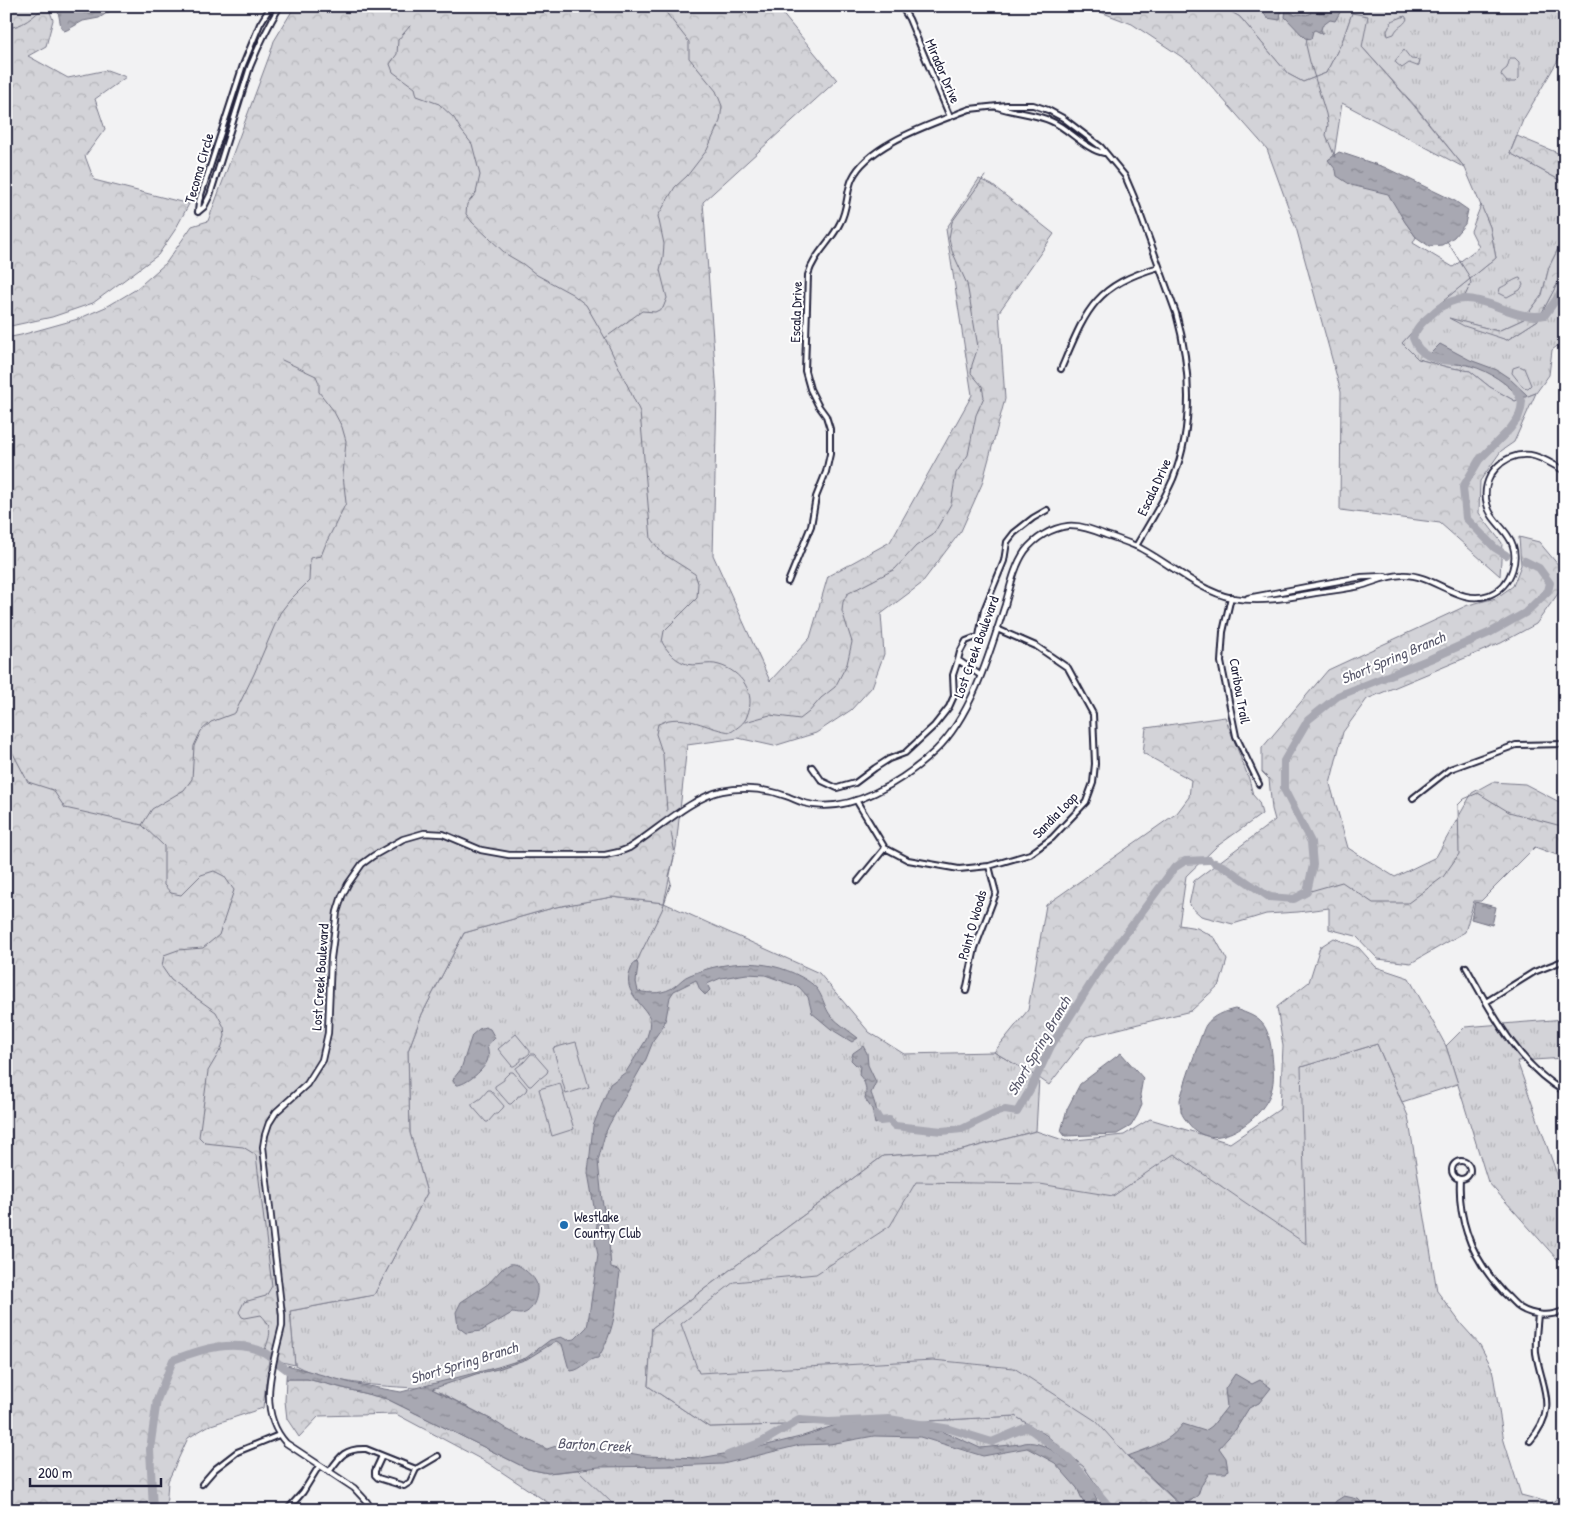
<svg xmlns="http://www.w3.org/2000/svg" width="1571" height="1516" viewBox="0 0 1571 1516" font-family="'Patrick Hand',sans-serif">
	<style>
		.grass { fill: url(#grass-tufts); stroke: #7a7a8a }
		.forest { fill: url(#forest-crowns); stroke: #7a7a8a }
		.green { fill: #d3d3d8; stroke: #7a7a8a }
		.water { fill: url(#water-ripples); stroke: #727282 }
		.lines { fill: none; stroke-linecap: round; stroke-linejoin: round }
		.stream { stroke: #727282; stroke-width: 1 }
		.river { stroke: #a8a8b2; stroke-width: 8 }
		.minor-casing { stroke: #22223b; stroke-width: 8 }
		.tertiary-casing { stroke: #22223b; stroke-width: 8 }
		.minor { stroke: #fff; stroke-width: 4 }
		.tertiary { stroke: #fff; stroke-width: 4.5 }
		.poi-dot { fill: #1f6fb2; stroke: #fff; stroke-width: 2 }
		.labels { text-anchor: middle; stroke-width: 4; stroke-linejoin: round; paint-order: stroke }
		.street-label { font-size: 14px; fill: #22223b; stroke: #fff }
		.poi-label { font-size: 14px; fill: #22223b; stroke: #fff; text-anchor: start }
		.water-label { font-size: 15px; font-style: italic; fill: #58586b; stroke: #fff }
	</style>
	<defs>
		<pattern id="grass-tufts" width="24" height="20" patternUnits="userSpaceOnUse" patternTransform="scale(1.25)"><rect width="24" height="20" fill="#d3d3d8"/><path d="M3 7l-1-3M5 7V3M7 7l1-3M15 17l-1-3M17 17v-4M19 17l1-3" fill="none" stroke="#b5b5ba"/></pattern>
		<pattern id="forest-crowns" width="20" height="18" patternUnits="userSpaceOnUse" patternTransform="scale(1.25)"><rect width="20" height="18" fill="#d3d3d8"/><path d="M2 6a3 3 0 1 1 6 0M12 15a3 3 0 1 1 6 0" fill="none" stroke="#b5b5ba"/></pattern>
		<pattern id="water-ripples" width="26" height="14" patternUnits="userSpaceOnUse" patternTransform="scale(1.25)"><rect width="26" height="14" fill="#a8a8b2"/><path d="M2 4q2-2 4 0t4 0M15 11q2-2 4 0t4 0" fill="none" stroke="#888892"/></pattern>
	</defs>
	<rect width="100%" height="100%" fill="#f2f2f3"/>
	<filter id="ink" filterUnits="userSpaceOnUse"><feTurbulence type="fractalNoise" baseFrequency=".02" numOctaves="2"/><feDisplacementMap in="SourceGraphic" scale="10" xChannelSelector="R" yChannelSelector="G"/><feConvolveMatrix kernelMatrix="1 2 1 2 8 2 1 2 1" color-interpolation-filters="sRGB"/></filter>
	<g filter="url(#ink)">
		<path class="grass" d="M1221 6H1565V48L1523 120 1510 153 1565 183V240L1560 245 1549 267 1542 295 1524 319 1498 331 1451 319 1507 340 1538 320 1565 269V340L1552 350 1549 375 1536 393 1515 401 1490 387 1470 371 1447 367 1418 359 1402 343 1433 309 1496 258 1490 227 1465 168 1416 107 1362 47 1352 13 1342 42 1326 73 1303 82 1288 74 1240 17Z
			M612 897 664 903 819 973 869 1032 904 1054 994 1052 1039 1078 1036 1131 959 1151 883 1156 652 1328 648 1386 709 1427 928 1421 1015 1416 1046 1435 1084 1467 1114 1510H570L494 1421 441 1393 431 1389C389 1386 333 1386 295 1365L290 1311 374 1295 427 1193 410 1133 408 1051 422 1014 464 933 556 907Z
			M1565 1019V1058L1517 1061 1565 1197V1268L1488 1182 1446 1046 1465 1027Z
			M1377 1044 1408 1116 1437 1291 1462 1325 1480 1345 1492 1368 1504 1441 1521 1495 1551 1503 1565 1493V1510H1154L1004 1385 684 1392 671 1321 916 1166 1190 1149 1258 1151 1301 1067Z"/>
		<path class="forest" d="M6 6H48L53 20 46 46 28 56 68 78 107 70 126 77 95 99 105 129 85 156 94 180 189 204 175 230 158 255 93 303 52 317 6 327Z
			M295 6H776L837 80 703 202 717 394 713 555 770 681 810 638 828 576 890 542 972 395 946 229 979 179 992 185 1054 234 999 312 1005 399 982 484 961 531 921 584 881 614 884 654 872 687 851 710 816 733 774 746 738 738 687 745 676 847 664 903 612 897 556 907 464 933 422 1014 408 1051 410 1133 427 1193 374 1295 290 1311 295 1365 269 1359 263 1408 208 1426 188 1438 168 1481 166 1510H6V338L21 335 78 319 108 306 135 290 166 263 192 226 208 221 270 54 274 41Z
			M1085 6H1221L1240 17 1288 74 1303 82 1326 73 1342 42 1352 13 1368 16 1362 47 1416 108 1465 168 1342 103 1334 156 1328 160 1390 192 1405 222 1416 237 1413 243 1453 267 1479 247 1471 231 1481 205 1490 227 1496 258 1433 309 1402 343 1418 359 1447 367 1470 371 1490 387 1515 401 1536 393 1514 442 1501 451 1480 481 1479 513 1502 543 1500 576 1440 523 1340 510 1341 392 1297 231 1267 149 1191 63 1132 24Z
			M1517 136 1565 156V183L1510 153Z
			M1565 240V269L1538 320 1507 340 1464 326 1449 318 1498 331 1524 319 1542 295 1549 267 1560 245Z
			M1519 537 1539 542 1565 573V584L1536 624 1501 643 1367 699 1343 732 1330 784 1348 848 1395 877 1436 857 1472 793 1492 782 1525 784 1565 805V858L1535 847 1481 901H1474L1465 932 1411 963 1378 959 1356 936 1329 929V908L1298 912 1266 914 1233 924 1201 916 1189 905 1194 881 1275 820 1272 809 1269 779 1262 772V748L1328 670 1468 605 1496 598 1513 586 1521 565Z
			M1225 717 1249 779 1253 795 1259 802 1262 814 1216 847 1186 876 1179 925 1197 928 1215 938 1227 960 1220 984 1191 1011 1086 1037 1049 1085 1039 1078 994 1052 1028 1010 1046 905 1177 813 1189 797 1191 780 1143 753 1146 728Z
			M1334 938 1359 948 1376 967 1409 978 1446 1046 1458 1084 1402 1102 1377 1044 1301 1067 1306 1244 1174 1154 1113 1196 1040 1184 916 1182 890 1226 816 1274 734 1282 681 1324 699 1373 933 1360 1014 1368 1096 1421 1128 1457 1185 1510H1114L1084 1467 1046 1435 1015 1416 928 1421 709 1427 648 1386 652 1328 883 1156 959 1151 1036 1131 1066 1141 1124 1135 1150 1119 1230 1143 1280 1109 1283 1046 1277 1007 1309 982 1320 947Z
			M286 1379H307L387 1399 528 1469 548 1473 578 1470 615 1506 626 1510H559L488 1463 396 1414 319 1416 299 1437 287 1419 285 1401Z"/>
		<path class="green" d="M1405 16 1407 19C1403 27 1398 25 1394 34L1388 36 1387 31 1392 21Z
			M1404 50 1411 59 1420 60 1419 65 1417 66 1409 63 1402 68 1396 63 1395 61Z
			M1510 58H1515L1519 62V78L1515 82H1507L1501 75 1502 72 1507 68Z
			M1520 278 1523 285 1520 290 1507 297 1499 293 1500 288C1505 286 1516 278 1520 278Z
			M1519 366 1524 368 1531 385 1528 388 1523 387 1512 373 1513 368Z
			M516 1034 530 1051V1053L524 1058H521V1061L514 1066H512L498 1049Z
			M576 1042 589 1087 566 1094 553 1048Z
			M531 1054H534L548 1070 547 1073 541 1078H539L531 1086H529L516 1070V1068L524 1062Z
			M510 1072H513L527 1088 526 1091 520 1096H518L517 1098 511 1104H509L495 1088V1086L504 1080V1078Z
			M560 1083 574 1129 552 1136 539 1089Z
			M488 1090H490L504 1106 503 1108 497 1114H495L488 1122H486L472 1106V1104L481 1098Z"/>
		<path class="water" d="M57 6H118L99 18 83 21 67 30 64 31 61 27Z
			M1256 6H1276L1281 10 1280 20 1267 18 1261 9Z
			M1326 6 1343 7 1335 21 1330 20 1322 26 1321 30 1323 34 1315 30 1313 31 1311 39 1305 38 1285 17 1286 8 1295 15C1300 13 1305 16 1310 14L1312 8Z
			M1339 152 1384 167 1455 201 1468 210 1465 224 1454 237 1442 245 1429 246 1416 237 1405 222 1388 194 1351 185 1337 176 1336 170 1328 160Z
			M1440 344 1470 360 1497 370 1509 378 1527 395 1520 398C1508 384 1489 371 1471 366 1466 364 1461 365 1456 364 1446 363 1439 359 1431 353Z
			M1475 902 1496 907 1492 925 1471 919Z
			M637 962 638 965 636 982 638 991C650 994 665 994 675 986 680 982 684 977 690 975 728 959 773 958 808 981 824 991 822 1005 831 1016 839 1024 849 1031 858 1038L852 1042 831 1029 812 1013 808 997 799 987 765 975 747 974 721 978 707 984 710 990 705 995 700 990 696 980 674 991 670 997 666 1018 663 1026 654 1039 646 1059 609 1125 605 1134 598 1161 602 1200 608 1228 611 1268 618 1270 620 1273C618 1283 618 1294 616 1305 614 1323 608 1342 598 1358 587 1358 583 1370 571 1371L568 1366 562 1344 556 1341 527 1359 498 1369 476 1374 432 1389 494 1421 508 1430 547 1449 556 1446 606 1449 646 1456 700 1458 747 1450 800 1437 842 1423 885 1419 930 1427 956 1437 980 1448 1021 1444C1042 1435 1078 1468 1089 1485 1094 1492 1097 1502 1101 1510H1087L1077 1488 1055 1463 1027 1448 983 1456 920 1437 874 1436 830 1444 800 1445 723 1464 672 1466 599 1467 548 1473 528 1469 387 1399 307 1379H286L287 1365 351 1383 401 1392 498 1367 526 1358 550 1340 561 1337 567 1340 575 1339 587 1327 588 1322 598 1255 595 1241 597 1224 588 1173 593 1126 610 1084 626 1072 646 1040 649 1030 650 1018C638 997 619 990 634 963Z
			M1235 1009C1263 1018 1268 1024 1272 1054 1273 1067 1275 1079 1271 1092 1262 1120 1213 1156 1189 1124 1186 1120 1182 1116 1181 1111 1181 1108 1180 1103 1180 1100 1181 1094 1203 1028 1206 1025 1213 1015 1223 1012 1235 1009Z
			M485 1027 490 1029 495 1038 487 1046C488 1050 489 1055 488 1058 487 1068 465 1086 456 1085L453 1081 454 1078 461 1069 472 1035 479 1029Z
			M863 1046 867 1053 868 1065 876 1082 871 1093C875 1102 877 1115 881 1121L875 1124 872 1109 865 1099C867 1090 866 1082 859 1075L860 1065H856L851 1060 853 1053Z
			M1121 1053 1143 1078 1140 1095 1142 1105 1137 1116 1131 1126 1117 1134 1065 1136 1061 1131 1067 1109 1080 1084Z
			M510 1264C516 1263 520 1266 525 1270 528 1273 534 1277 536 1282 540 1292 534 1314 520 1314 518 1314 515 1313 512 1313L481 1331 466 1333 458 1327 456 1312 461 1302 488 1284 502 1269Z
			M1235 1374 1252 1384 1260 1380 1271 1388 1259 1403 1249 1408 1236 1429 1219 1448 1226 1458 1228 1470 1226 1473H1209L1201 1486 1198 1495 1183 1507 1128 1456C1151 1447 1167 1444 1183 1424L1205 1431 1212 1426 1227 1407 1225 1389Z
			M1344 1496 1358 1499 1370 1510H1330L1336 1501Z"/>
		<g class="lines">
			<path class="stream" d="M661 6 689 42V58L716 91 722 106 720 121 707 150 687 176 675 187 658 216 664 244 663 257 660 270 667 298 663 308 655 312 642 311 605 338 640 412 651 539 662 553 695 574 698 583 697 598 664 631 662 642C668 652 674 659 684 663 694 668 708 661 719 665 741 671 757 693 747 716 745 723 737 728 731 732 711 730 690 716 669 720 666 720 662 723 658 724L656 734 663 755 667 811
				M410 26 398 40 397 54 390 64 393 72 415 88 417 96 439 104 454 118 461 130 472 144 480 175 476 193 467 204 466 214 472 222 506 254 523 264 537 275 572 294 586 305 605 338
				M6 28C23 27 33 17 45 6
				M1307 38 1306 45 1310 62 1326 114 1328 125 1326 135 1335 157
				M1447 241 1469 276 1471 283 1464 298
				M1562 292 1565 293
				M745 722 770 715 800 719 809 712 821 698 835 687 847 664 852 642 842 611 843 602 847 594 895 569 916 546 933 535 951 504 956 473 968 455 976 415 984 397 982 386 971 373 972 365 978 347 967 284 952 251 949 238 952 222 985 176
				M6 740 28 782 53 790 65 808 142 825
				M1307 892 1342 882 1373 903H1408L1443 877 1459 854 1458 805 1464 799 1478 793 1509 812 1565 827
				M636 963 662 910 671 883 669 876 675 854 671 832
				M264 1353C269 1337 275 1329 261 1315L245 1318 242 1317 239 1312 244 1302 266 1296 272 1286 256 1155 243 1147 205 1143 199 1137 208 1071 221 1049 225 1036 224 1027 216 1012 171 980 162 967 164 955 178 950 203 948 219 935 234 890 224 876 214 871 201 875 181 895 171 893 164 885V846L142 825 152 809 184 790 192 779 194 746 201 731 211 722 235 713 254 674 280 613 290 600 309 581 310 558 321 556 327 541 346 503 343 475 346 441 342 427 333 410 319 392V383L316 376 282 360"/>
			<path class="river" d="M1452 361C1435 360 1419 356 1413 338 1416 327 1424 321 1432 314 1471 276 1504 323 1545 315L1565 287
				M1506 555 1495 548 1466 518 1463 487 1479 460 1510 429 1518 418 1521 409 1522 401 1516 390
				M1215 863 1225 867 1269 897 1294 899 1307 892 1313 865 1311 842 1284 789V761L1308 720 1338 696 1430 659 1491 632 1525 613 1548 591 1550 583 1539 568 1525 561
				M876 1114 880 1121 889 1120 895 1126 942 1131 962 1129 994 1113 1005 1110 1017 1112 1031 1088 1051 1046 1102 966 1174 868 1185 861 1209 860
				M728 1455 762 1442 799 1420 829 1422 889 1419 950 1429 992 1442 1027 1427 1069 1458 1112 1510
				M153 1510 150 1449 157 1400 173 1360C201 1349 236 1338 265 1353 275 1359 283 1369 294 1374"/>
			<g class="minor-casing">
				<path id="minor" d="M901 6 909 19 950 117
					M997 107C1015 113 1033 113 1051 121 1068 128 1086 150 1104 153
					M198 212 204 207 210 195 250 67C259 45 268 26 280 6
					M198 212 199 201 243 65 260 24 271 6
					M1061 369C1086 311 1093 286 1159 267
					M788 582 811 526 816 497 826 472 830 454V429L826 416 818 405 810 389 805 371 808 275C814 254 831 242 840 223 848 209 846 193 852 179 867 145 929 125 962 112L970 109 1007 105H1033L1048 110 1063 118 1101 147 1125 176 1134 197 1176 313C1191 367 1194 427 1173 479 1163 502 1149 524 1136 546
					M1231 597 1223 632 1221 662 1236 736 1259 784
					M958 660 960 652 966 641 979 636 984 610 1004 561 1007 542 1014 533 1033 518 1047 510
					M812 767 822 781 837 788 855 783 875 768 889 759 905 753 934 726 949 707 954 696 953 675 958 660 980 675
					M1413 798 1450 769 1516 745 1565 744
					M856 800 885 848 908 860 959 869 989 866 1030 854 1052 838 1086 802 1093 783 1095 764 1093 714 1068 668 1036 646 997 629
					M858 881 885 848
					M1466 967C1492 1013 1518 1065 1565 1092
					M966 991 975 948 996 893 989 866
					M1486 1002 1534 972 1565 960
					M1452 1170a9 9 0 1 1 18 0a9 9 0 1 1-18 0Z
					M1460 1179C1459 1197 1461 1215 1467 1233 1474 1256 1487 1274 1503 1292 1509 1297 1514 1304 1520 1308 1533 1316 1551 1317 1565 1310
					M1530 1441C1559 1407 1542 1390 1536 1353 1535 1340 1537 1327 1538 1314
					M382 1456 375 1471V1475L378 1478 404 1486 410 1482 416 1469
					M416 1469 438 1456
					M329 1472C340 1456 345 1448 366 1449L416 1469
					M202 1484 215 1469 237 1452 279 1435
					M287 1510 303 1492 319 1466"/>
			</g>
			<g class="tertiary-casing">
				<path id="tertiary" d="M1248 598 1333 582 1362 577 1385 576
					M372 1510 367 1502 354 1488 286 1443C256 1410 273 1365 282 1326V1315L263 1147 265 1135 269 1123 276 1112 307 1084 322 1060 328 1033 331 958 337 912 342 896 348 884 362 864 373 856 403 839 424 833 443 834 481 850 509 855H605L619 852 629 848C656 831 692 797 722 791 743 787 766 789 786 796 792 798 798 801 804 803 849 816 905 780 936 750 972 715 990 652 1005 605 1010 588 1014 567 1025 551 1035 538 1051 528 1068 526 1081 525 1094 530 1106 535 1116 538 1126 542 1136 546 1167 561 1198 591 1232 598 1261 603 1287 598 1315 593 1330 591 1345 589 1360 586 1374 582 1388 575 1403 575 1434 574 1459 606 1489 595 1512 586 1522 556 1508 536 1501 525 1490 518 1487 504 1480 478 1502 452 1530 455 1543 457 1553 465 1565 471"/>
			</g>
			<use href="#minor" class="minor"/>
			<use href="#tertiary" class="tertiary"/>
		</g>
	</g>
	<circle class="poi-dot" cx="564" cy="1225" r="5"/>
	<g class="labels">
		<g class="street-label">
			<text transform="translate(943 71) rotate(67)" y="5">Mirador Drive</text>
			<text transform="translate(199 168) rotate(-74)" y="5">Tecoma Circle</text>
			<text transform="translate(796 312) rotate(-88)" y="5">Escala Drive</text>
			<text transform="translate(1154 487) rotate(-65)" y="5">Escala Drive</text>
			<text transform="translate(976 647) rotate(-70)" y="5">Lost Creek Boulevard</text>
			<text transform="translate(1240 691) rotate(80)" y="5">Caribou Trail</text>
			<text transform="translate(1055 815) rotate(-46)" y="5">Sandia Loop</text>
			<text transform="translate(972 925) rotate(-74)" y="5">Point O Woods</text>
			<text transform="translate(320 977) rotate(-86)" y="5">Lost Creek Boulevard</text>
		</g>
		<g class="poi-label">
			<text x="574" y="1222">Westlake<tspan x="574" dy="16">Country Club</tspan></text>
		</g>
		<g class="water-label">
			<text transform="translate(1393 658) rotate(-23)" y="5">Short Spring Branch</text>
			<text transform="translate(1039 1046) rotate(-60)" y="5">Short Spring Branch</text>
			<text transform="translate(464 1363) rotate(-17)" y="5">Short Spring Branch</text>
			<text transform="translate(594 1445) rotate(3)" y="5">Barton Creek</text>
		</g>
	</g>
	<rect width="1571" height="1516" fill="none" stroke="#fff" stroke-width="25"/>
	<rect x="12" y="12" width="1546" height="1491" fill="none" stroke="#22223b" stroke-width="2" filter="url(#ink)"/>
	<path d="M30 1478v8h131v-8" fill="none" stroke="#22223b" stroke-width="2.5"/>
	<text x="38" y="1478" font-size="15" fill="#22223b" stroke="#ffffff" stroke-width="4" paint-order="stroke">200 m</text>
</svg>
